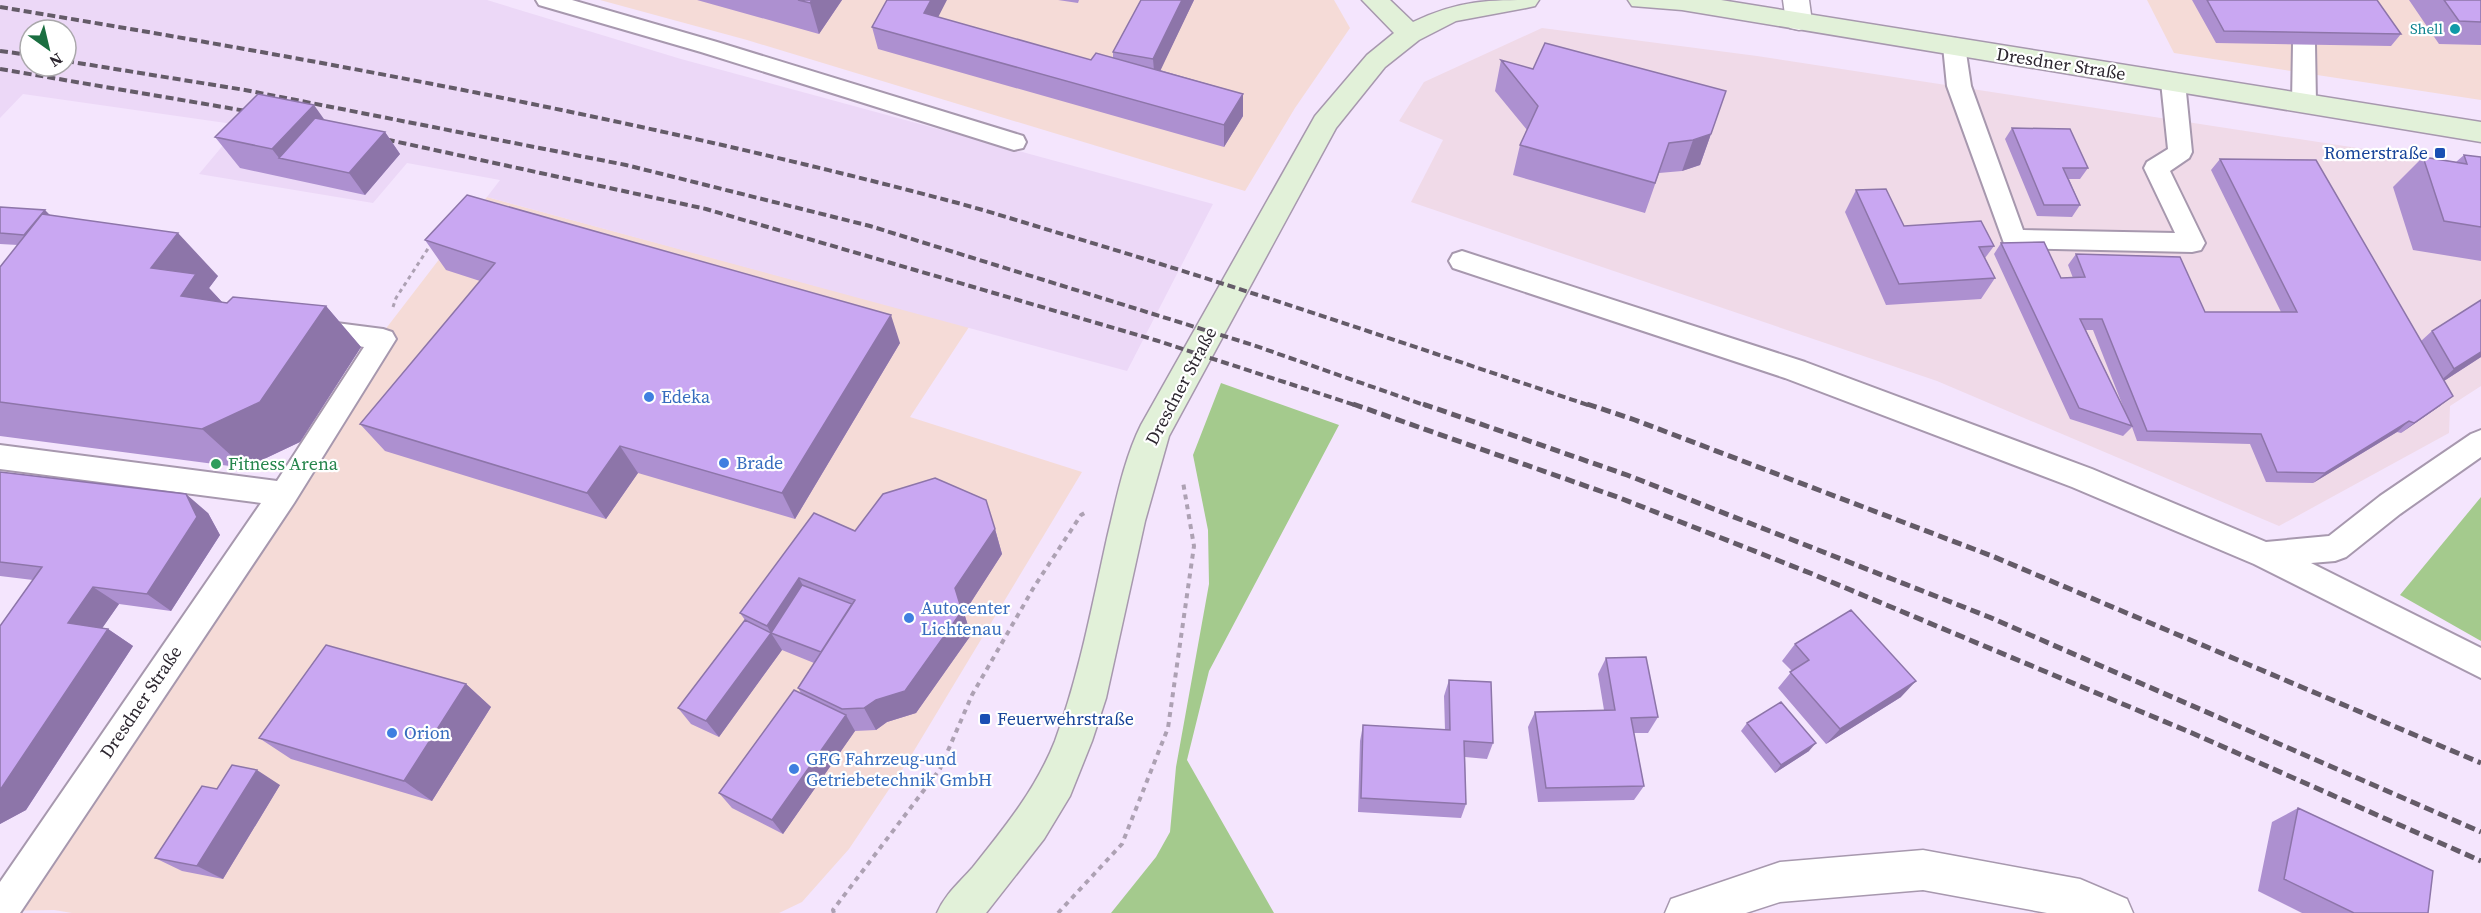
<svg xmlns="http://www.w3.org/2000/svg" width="2481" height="913" viewBox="0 0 2481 913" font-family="'Source Serif 4',serif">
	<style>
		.commercial { fill: #f5dbd7 }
		.industrial { fill: #f0dae8 }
		.built { fill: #ecd8f7; fill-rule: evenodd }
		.green { fill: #a4ca8d }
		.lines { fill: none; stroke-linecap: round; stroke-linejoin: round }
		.lane-casing { stroke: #a798ae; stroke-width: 4 }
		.street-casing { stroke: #a798ae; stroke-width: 3 }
		.secondary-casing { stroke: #a798ae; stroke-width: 3 }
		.path-far1 { stroke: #ada1b3; stroke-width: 3; stroke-dasharray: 4 4; stroke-linecap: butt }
		.path { stroke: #ada1b3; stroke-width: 4; stroke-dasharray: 5 5; stroke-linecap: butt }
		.lane { fill: #fff; fill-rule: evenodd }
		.street { fill: #fff; fill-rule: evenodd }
		.secondary { fill: #e2f1d9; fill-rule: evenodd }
		.rail-far1 { stroke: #645b68; stroke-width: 4; stroke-dasharray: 8 4; stroke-linecap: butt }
		.rail { stroke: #645b68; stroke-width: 5; stroke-dasharray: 10 5; stroke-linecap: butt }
		.wall { fill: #ad90d0; fill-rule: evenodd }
		.shaded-wall { fill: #8d75a9 }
		.building { fill: #c9a7f2; stroke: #8d75a9; stroke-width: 1.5 }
		.culture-dot { fill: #0f9aa8; stroke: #fff; stroke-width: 2 }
		.transit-dot { fill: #1a4fb4; stroke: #fff; stroke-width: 2 }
		.shop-dot { fill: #3f7fe0; stroke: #fff; stroke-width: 2 }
		.leisure-dot { fill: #2e9e5b; stroke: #fff; stroke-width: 2 }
		.labels { text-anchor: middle; stroke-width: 4.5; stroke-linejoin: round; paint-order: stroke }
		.far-culture-label { font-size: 15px; fill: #0d838f; stroke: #fff; text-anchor: end }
		.street-label { font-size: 18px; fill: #2b252e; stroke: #fff }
		.transit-label { font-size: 18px; fill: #164399; stroke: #fff; text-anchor: end }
		.shop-label { font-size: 18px; fill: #366cbe; stroke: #fff; text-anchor: start }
		.leisure-label { font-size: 18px; fill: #27864d; stroke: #fff; text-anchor: start }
	</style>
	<rect width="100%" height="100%" fill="#f4e5fd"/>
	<path class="commercial" d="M600 0H1334L1350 28 1295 108 1245 191 747 40Z
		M2147 0H2481V100L2174 53Z
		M487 197 969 327 910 417 1082 472 906 764 849 849 802 902 779 913H72L54 910 0 911V882L371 348Z"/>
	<path class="industrial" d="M1542 28 1757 56 2481 167V386L2450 406 2449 433 2279 526 1937 381 1411 202 1443 140 1399 121 1424 82Z"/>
	<path class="built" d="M0 0H487L681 59 1213 204 1127 371 487 197 500 180 407 163 373 203 199 174 240 125 23 94 0 118ZM30 30H66V66H30Z"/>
	<path class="green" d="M1221 383 1339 425 1209 671 1187 760 1274 913H1111L1156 857 1170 832 1176 767 1209 584 1208 530 1193 455Z
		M2481 497V641L2400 595Z"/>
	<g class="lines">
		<g class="lane-casing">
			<path id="lane" d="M536 0H572L717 42 1023 136 1026 142 1023 148 1014 150 701 52 539 5Z
				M2304 36 2312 39 2315 44 2316 103 2312 109 2304 111 2296 109 2292 103 2293 44 2296 39Z
				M1954 38 1962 41 1965 46 1971 86 2023 230 2175 233 2144 168 2147 162 2168 149 2161 82 2165 76 2173 74 2181 76 2185 82 2192 152 2189 158 2170 171 2205 243 2201 250 2192 252 2014 248 2005 246 1947 86 1943 46 1946 41Z
				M1462 251 1805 362 2092 469 2266 542 2329 536 2380 496 2471 434 2481 430V457L2400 514 2346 557 2335 561 2311 563 2481 648V678L2254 564 2072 487 1785 378 1453 268 1449 261 1453 254Z
				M313 320 383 329 392 332 396 339 294 503 20 913H0V882L261 503 0 469V445L277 481 364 347 304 337 300 330 304 323Z"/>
		</g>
		<g class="street-casing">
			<path id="street" d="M1783 0H1809L1812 22 1808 28 1799 30 1790 28 1786 22Z
				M1923 850 2080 879 2127 899 2133 913H2047L1923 890 1780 902 1746 913H1665L1671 899 1780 862Z"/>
		</g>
		<g class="secondary-casing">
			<path id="secondary" d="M1362 0H1390L1413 22C1460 0 1487 0 1539 0L1535 6 1526 8 1456 21 1419 40 1385 67 1336 128 1169 436 1145 521 1106 698 1092 741 1070 796 1044 839 986 913H937C945 894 960 882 973 867 1005 827 1036 789 1055 741 1079 676 1092 606 1107 538 1116 501 1124 459 1141 425L1315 116 1367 55 1394 33Z
				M1628 0H1721L2481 122V142L1682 10 1632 6Z"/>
		</g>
		<path class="path-far1" d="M393 307 396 298 431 244"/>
		<path class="path" d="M834 913 833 910 940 769 972 695 1034 587 1081 515 1088 511
			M1058 913 1122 844 1168 728 1194 546 1183 482"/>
		<use href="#lane" class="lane"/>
		<use href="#street" class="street"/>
		<use href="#secondary" class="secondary"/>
		<path class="rail-far1" d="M0 7C320 60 640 119 954 202 999 214 1044 229 1089 242 1258 293 1424 350 1591 406
			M0 51 30 55
			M66 61 245 90 626 165 870 226 1253 345 1427 406
			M0 69 258 113
			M375 137 706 209 1155 340 1358 406"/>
		<path class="rail" d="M1353 404 1620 498 1810 573 2192 733 2481 861
			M1423 404 1627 475 1989 617 2481 832
			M1587 404 1635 420 1992 556 2481 763"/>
	</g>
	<path class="wall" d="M697 0H842L819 34Z
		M1058 0H1079L1078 3Z
		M1141 0H1194L1160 70 1243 94V116L1224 147 878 49 872 27 938 17 1091 60 1113 57V52Z
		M2192 0H2377L2401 34 2391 46 2216 43Z
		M2409 0H2481V45L2439 44Z
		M1501 60 1533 69 1726 91 1700 165 1682 171 1659 173 1645 213 1513 175 1520 145 1527 130 1495 91Z
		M324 120 385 132 400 154 365 195 240 168 215 137Z
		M2012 128 2088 168 2080 179H2069L2080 205 2072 217 2037 216 2005 139Z
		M2464 155 2481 157V261L2413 250 2393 187 2423 157 2456 162Z
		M2220 159 2421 341 2432 331 2481 300V357L2444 381 2440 406 2401 433 2397 432 2313 483 2266 482 2250 444 2137 441 2132 427 2123 436 2070 419 1994 254 2001 243 2061 278H2073L2068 265 2076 254 2205 312H2281L2211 170ZM2086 330H2093L2126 414Z
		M1856 190 1904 226 1994 246 1985 258 1995 278 1981 299 1886 305 1845 212Z
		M0 207 50 215 218 276 209 288 222 302 326 306 361 347 300 442 245 468 0 436V267L18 245 0 244Z
		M425 240 900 343 795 519 638 473 606 519 385 451 360 424 480 281 446 270Z
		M0 472 208 513 220 535 171 611 119 604 102 628 108 629 133 646 26 810 0 824V626L33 580 0 576Z
		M995 529 1002 554 964 613 971 635 916 713 887 722 876 730 855 731 783 834 732 808 719 793 801 693 798 688 814 663 782 650 719 737 691 724 678 708 745 620 740 613 855 531Z
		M1795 644 1901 697 1826 744 1778 688 1792 671 1782 661Z
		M1606 658 1658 717 1648 733H1634L1644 786 1634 800 1538 802 1528 727 1535 712 1604 710 1598 674Z
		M1449 680 1493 743 1487 759 1465 757 1466 804 1461 818 1358 812 1360 741 1363 725 1445 730 1444 696Z
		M466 684 491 707 432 801 291 759 259 738Z
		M1747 723 1809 751 1775 773 1741 731Z
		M280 785 223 879 182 871 155 858 217 789Z
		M2298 808 2428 913H2302L2258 891 2272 822Z"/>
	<path class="shaded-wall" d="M812 0H842L819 34 810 3Z
		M931 0H947L929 35 924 13Z
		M1182 0H1194L1155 82 1153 59Z
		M1243 94V116L1224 147V125Z
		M314 105 336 136 279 158 272 149Z
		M385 132 400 154 365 195 349 173Z
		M1711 134 1700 165 1682 171 1693 140Z
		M45 210 56 221 36 246 24 235Z
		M178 233 218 276 209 288 236 317 192 311 151 268Z
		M326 306 361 347 300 442 245 468 202 429Z
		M891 315 900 343 795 519 782 493Z
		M2481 352V357L2430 390 2454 369Z
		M2453 396 2440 406 2401 433 2414 423Z
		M2409 421 2397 432 2313 483 2325 473Z
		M620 446 638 473 606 519 587 493Z
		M186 494 208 513 220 535 171 611 147 594Z
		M995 529 1002 554 964 613 971 635 916 713 887 722 876 730 864 708 955 588Z
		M799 578 812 603 771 633 767 626Z
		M93 587 119 604 94 640 68 623Z
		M108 629 133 646 26 810 0 824V790Z
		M771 633 782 650 719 737 706 721Z
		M1916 681 1901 697 1826 744 1840 729Z
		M466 684 491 707 432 801 404 781Z
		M846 715 855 731 783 834 772 820Z
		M1816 743 1809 751 1775 773 1781 765Z
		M257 770 280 785 223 879 197 866Z"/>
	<path class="building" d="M798 0H812L810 3Z
		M887 0H931L924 13 1091 60 1096 53 1243 94 1224 125 872 27Z
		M1141 0H1182L1153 59 1113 52Z
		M2207 0H2377L2401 34 2224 31Z
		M2444 0H2481V22L2459 21Z
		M1545 43 1726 91 1711 134 1693 140 1669 143 1655 183 1520 145 1538 106 1501 60 1533 69Z
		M258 94 314 105 272 149 215 137Z
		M315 118 385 132 349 173 279 158Z
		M2012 128 2070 129 2088 168H2063L2080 205H2044Z
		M2464 155 2481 157V227L2444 221 2423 157 2467 164Z
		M2220 159 2316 160 2453 396 2414 423 2409 421 2325 473 2277 472 2261 434 2147 431 2102 319H2080L2132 426 2079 408 2001 243 2044 242 2061 278 2085 277 2076 254 2180 257 2205 312H2297Z
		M1886 189 1904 226 1981 221 1994 246 1979 247 1995 278 1899 284 1856 190Z
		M467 195 891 315 782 493 620 446 587 493 360 424 495 263 425 240Z
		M0 207 45 210 24 235 0 233Z
		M42 214 178 233 151 268 196 274 181 296 227 303 233 297 326 306 260 402 202 429 0 402V267Z
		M2481 300V352L2454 369 2432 331Z
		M0 472 186 494 197 517 147 594 93 587 68 623 108 629 0 790V626L42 567 0 562Z
		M935 478 986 500 995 529 955 588 962 611 905 691 876 700 864 708 842 709 798 688 855 600 799 578 767 626 740 613 814 513 855 531 883 494Z
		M802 585 852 604 821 652 771 633 706 721 678 708 745 620 771 633Z
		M1851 610 1916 681 1840 729 1790 672 1809 660 1795 644Z
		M326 645 466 684 404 781 259 738Z
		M1646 657 1658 717 1631 718 1644 786 1546 788 1535 712 1615 710 1606 658Z
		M1449 680 1491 682 1493 743 1464 741 1466 804 1361 798 1363 725 1450 730Z
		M794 690 846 715 772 820 719 793Z
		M1781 702 1816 743 1781 765 1747 723Z
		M232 765 257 770 197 866 155 858 202 786 217 789Z
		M2298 808 2433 871 2428 913H2354L2284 879Z"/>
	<circle class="culture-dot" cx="2455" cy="29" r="6"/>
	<g class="transit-dot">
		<rect x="2434" y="147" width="12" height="12" rx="3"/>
		<rect x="979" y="713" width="12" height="12" rx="3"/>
	</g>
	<g class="shop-dot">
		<circle cx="649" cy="397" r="6"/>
		<circle cx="724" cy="463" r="6"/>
		<circle cx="909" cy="618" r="6"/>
		<circle cx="392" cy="733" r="6"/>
		<circle cx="794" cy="769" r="6"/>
	</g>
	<circle class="leisure-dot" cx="216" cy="464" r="6"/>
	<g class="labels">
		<g class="far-culture-label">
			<text x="2443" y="34">Shell</text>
		</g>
		<g class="street-label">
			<text transform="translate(2061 64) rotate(9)" y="6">Dresdner Straße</text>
			<text transform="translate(1181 386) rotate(-62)" y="6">Dresdner Straße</text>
			<text transform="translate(141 702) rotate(-56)" y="6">Dresdner Straße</text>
		</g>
		<g class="transit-label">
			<text x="2428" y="159">Romerstraße</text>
			<text x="997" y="725" text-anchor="start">Feuerwehrstraße</text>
		</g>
		<g class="shop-label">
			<text x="661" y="403">Edeka</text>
			<text x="736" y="469">Brade</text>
			<text x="921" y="614">Autocenter<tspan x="921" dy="21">Lichtenau</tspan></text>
			<text x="404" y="739">Orion</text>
			<text x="806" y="765">GFG Fahrzeug-und<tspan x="806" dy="21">Getriebetechnik GmbH</tspan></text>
		</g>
		<g class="leisure-label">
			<text x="228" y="470">Fitness Arena</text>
		</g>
	</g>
	<g transform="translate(48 48) rotate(146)"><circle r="28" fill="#ffffff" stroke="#aaa8ab" stroke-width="1.5"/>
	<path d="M0-4.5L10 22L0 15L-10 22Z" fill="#1b6f41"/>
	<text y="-9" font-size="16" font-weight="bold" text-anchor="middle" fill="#2b252e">N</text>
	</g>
</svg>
